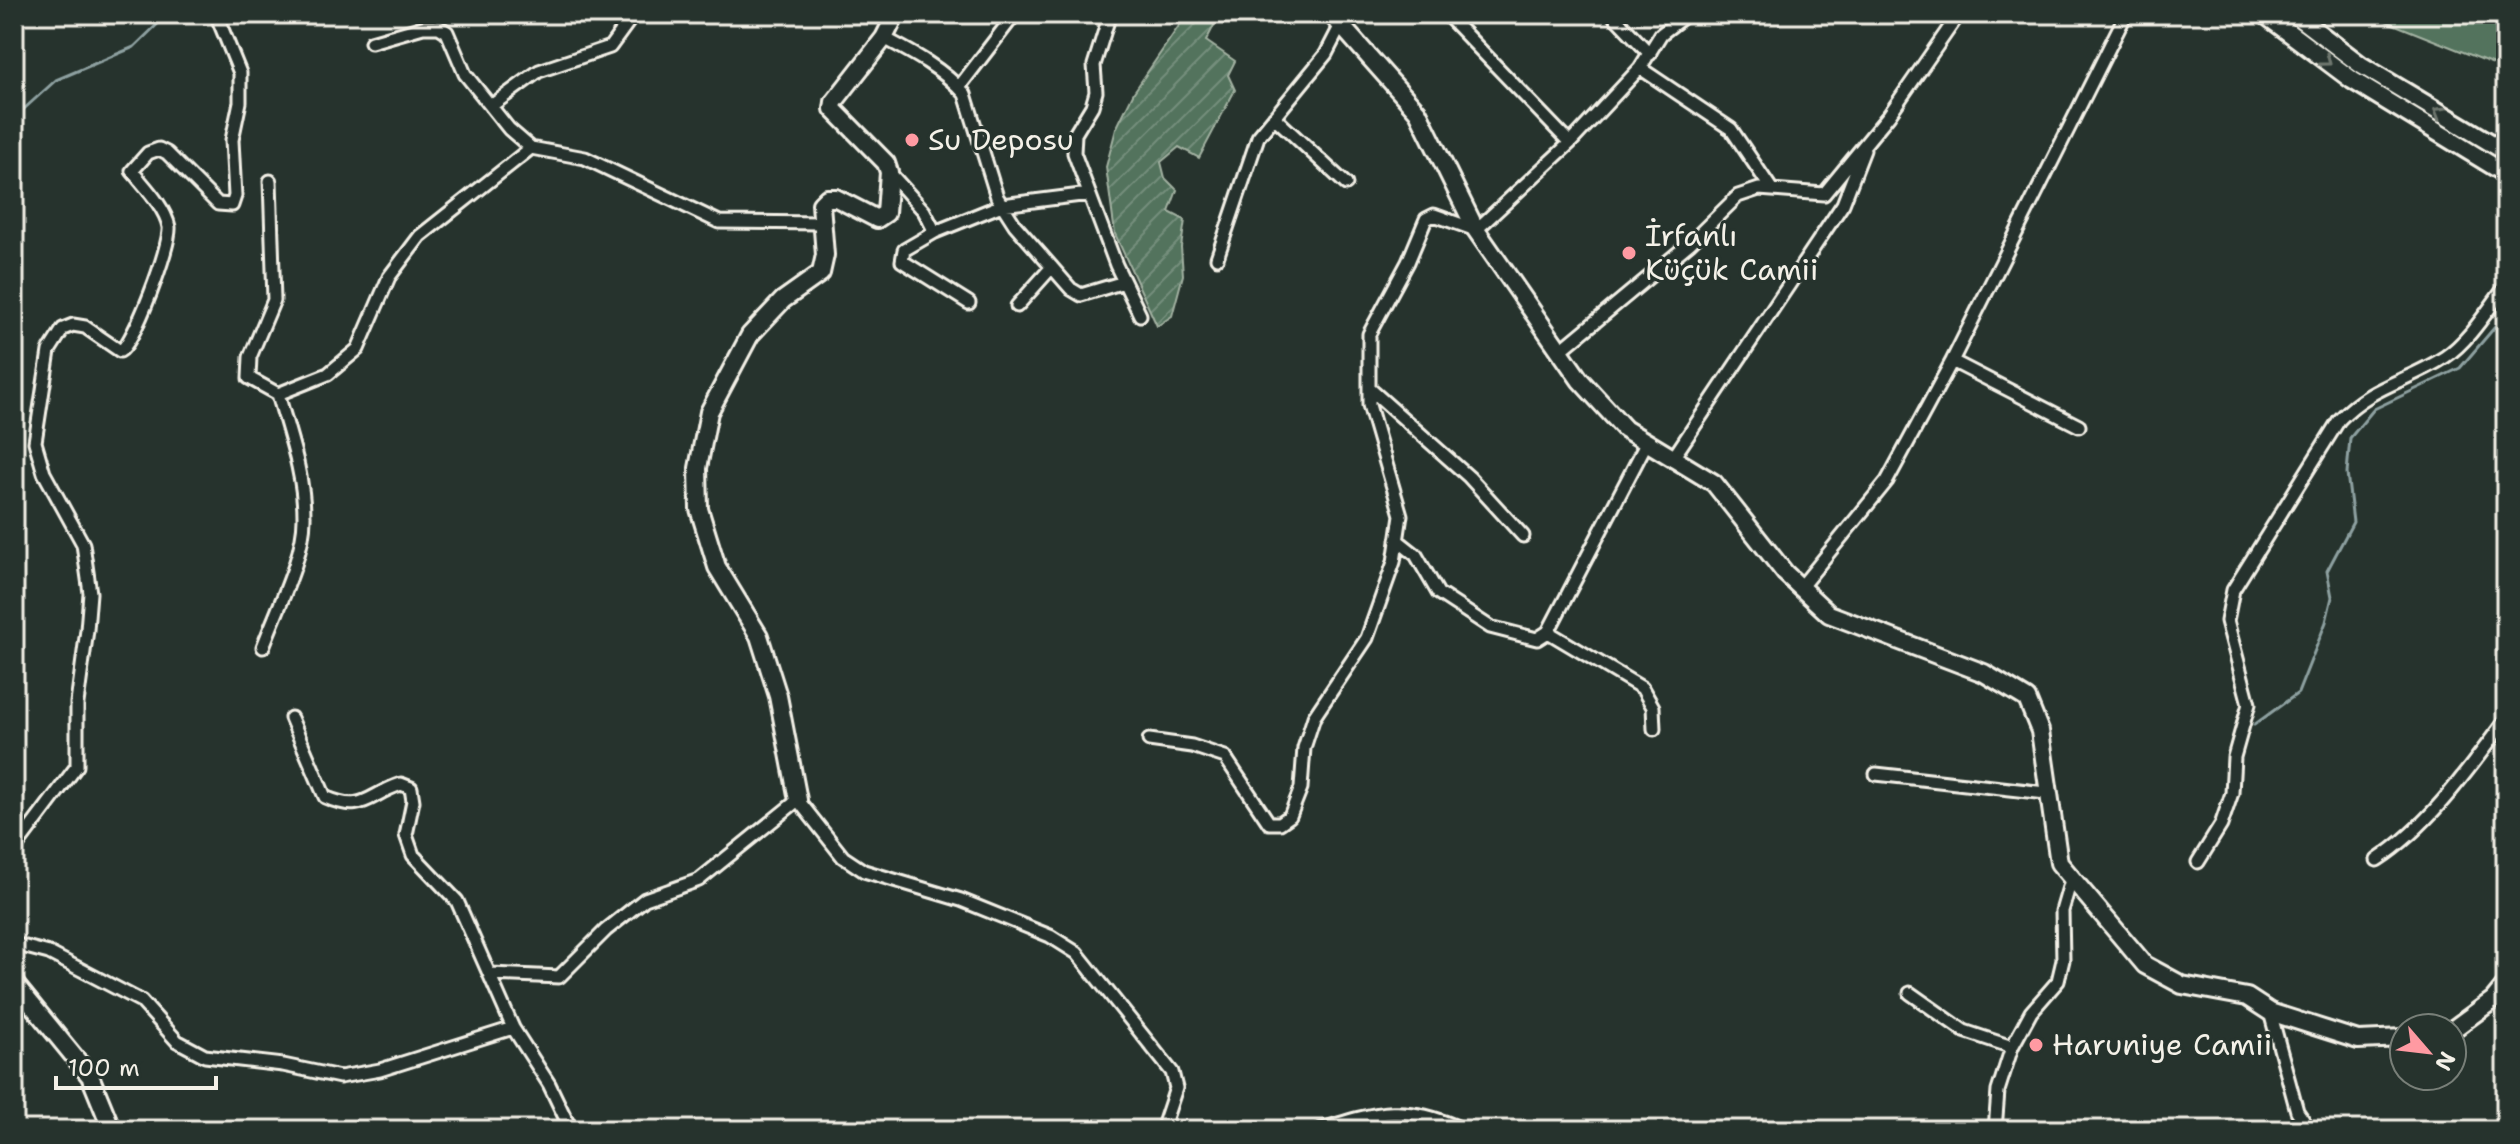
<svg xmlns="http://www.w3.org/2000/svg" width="2520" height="1144" viewBox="0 0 2520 1144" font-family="'Shantell Sans',sans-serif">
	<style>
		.garden { fill: url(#garden-furrows); stroke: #a3b2a2; stroke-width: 2 }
		.pitch { fill: #52735d; stroke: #a3b2a2; stroke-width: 2 }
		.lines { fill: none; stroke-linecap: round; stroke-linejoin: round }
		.stream { stroke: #8ea1a1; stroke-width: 3 }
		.street-casing { stroke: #f4f1e8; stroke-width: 17 }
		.secondary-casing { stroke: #f4f1e8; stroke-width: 22 }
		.street { stroke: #26332d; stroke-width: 11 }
		.secondary { stroke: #26332d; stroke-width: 16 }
		.oneway { stroke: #6e766e }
		.poi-dot { fill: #ff9aa2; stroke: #26332d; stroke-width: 3 }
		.labels { text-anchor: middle; stroke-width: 6; stroke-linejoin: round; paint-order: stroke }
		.poi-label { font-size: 30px; fill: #f4f1e8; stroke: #26332d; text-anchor: start }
	</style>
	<defs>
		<pattern id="garden-furrows" width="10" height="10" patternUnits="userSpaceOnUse" patternTransform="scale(2)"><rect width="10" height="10" fill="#52735d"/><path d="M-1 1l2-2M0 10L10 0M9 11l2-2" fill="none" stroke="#748e7c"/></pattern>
	</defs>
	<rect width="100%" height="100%" fill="#26332d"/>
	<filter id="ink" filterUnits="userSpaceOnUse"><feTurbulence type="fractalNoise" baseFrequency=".0125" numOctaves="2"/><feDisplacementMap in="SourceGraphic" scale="16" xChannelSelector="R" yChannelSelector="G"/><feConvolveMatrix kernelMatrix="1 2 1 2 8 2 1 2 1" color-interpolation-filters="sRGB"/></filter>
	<g filter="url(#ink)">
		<path class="garden" d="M1187 14H1220L1206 41 1235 61 1228 75 1235 90 1199 158 1179 147 1161 162 1165 178 1177 190 1169 212 1185 220 1181 247 1183 275 1172 316 1157 326 1115 234 1106 167 1116 129 1134 92Z"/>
		<path class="pitch" d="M2368 14H2506V69Z"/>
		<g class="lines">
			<path class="stream" d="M14 118 56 80 134 47 168 14
				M2254 725 2298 693 2326 622 2332 597 2327 571 2353 522 2347 473 2350 438 2374 409 2460 368 2506 314"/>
			<g class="street-casing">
				<path id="street" d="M1110 14 1094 65 1096 92 1092 106 1075 134 1074 153 1116 265 1140 315
					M1446 14 1570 143
					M1612 14 1650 54
					M884 38C913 53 943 69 965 94L997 197 1015 225 1071 289 1081 295 1124 282
					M371 42 423 27H439L447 32 465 74 509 129 531 148 585 158 719 222 822 223
					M1640 68 1731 129 1772 190
					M959 87 1015 14
					M491 106 539 71 610 47 634 14
					M1274 117 1346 184
					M889 172 924 211 935 232 1002 205 1089 194
					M935 232 904 250 902 261 969 303
					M1217 258 1258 137 1326 54 1341 25 1352 14
					M1017 306 1052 267
					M1560 351 1690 243 1738 196 1759 189 1824 194 1889 115 1959 14
					M1952 361 2079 426
					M1369 388 1469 477 1523 536
					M278 394 328 374 358 349 389 277 420 236 531 148
					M1673 458 1843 204 1864 150
					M1397 540 1416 555 1438 593 1490 627 1537 639 1548 632 1647 442
					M1800 588 1887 481 1952 361 2126 14
					M1548 632 1642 688 1653 707 1654 729
					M263 647C277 609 305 555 304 516 304 474 289 434 278 394L249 378 250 357 274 300 270 181
					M291 718 325 797C364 814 367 795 401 784L411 788 413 801 406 835 413 855 457 901 513 1028 549 1084 571 1130
					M1149 740 1192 746 1225 757 1269 823H1280L1290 816 1301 788 1304 748 1314 717 1367 638 1394 562 1401 515 1369 405V334L1408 262 1426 219 1434 215 1476 230 1570 143 1640 68 1661 34 1687 14
					M1876 774 2046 793
					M14 850 77 766V703L87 630 90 593 83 544 44 473 35 442 49 351 63 329 73 325 85 327 120 351C134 344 171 245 169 227 165 207 145 187 132 171L148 153 159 149 167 153 218 204 232 205 235 196 232 140 240 102V73L216 14
					M2377 860C2429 826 2469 769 2506 719
					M2198 862 2221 825 2232 793 2234 757 2249 704 2227 621 2233 590 2339 420C2372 385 2407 382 2445 357 2470 340 2488 309 2506 286
					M14 944 49 953 141 1001 177 1041 205 1056 283 1065 340 1077 380 1070 513 1028
					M491 974 559 977 606 930 645 899 699 880 798 800 843 857 864 871 961 900 1050 936 1077 953 1172 1072 1176 1088 1162 1130
					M1910 993 1964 1031 2012 1047
					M2270 1012 2297 1111 2310 1130
					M1319 1130C1380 1111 1405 1103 1464 1130
					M1995 1130 1998 1091 2012 1047 2031 1012 2058 981 2063 960 2062 911 2071 880"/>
			</g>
			<g class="secondary-casing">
				<path id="secondary" d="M1331 14 1418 112 1476 230 1580 380 1625 429 1714 483 1785 573 1829 614 1984 673 2027 699 2040 731 2059 863 2145 965 2182 985 2247 997 2270 1012 2358 1040 2404 1038
					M2264 14 2352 80 2506 174
					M2294 14 2361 65 2506 152
					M798 800 778 696 759 636 717 567 699 509 698 468 709 412 750 335 783 300 821 273 825 255 821 204 827 198H836L877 219 886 213 889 172 886 163 833 109 834 102 884 38 896 14
					M14 983 90 1076 112 1130
					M2452 1030 2493 1000 2506 984"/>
			</g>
			<use href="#street" class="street"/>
			<use href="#secondary" class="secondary"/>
		</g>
		<defs><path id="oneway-chevron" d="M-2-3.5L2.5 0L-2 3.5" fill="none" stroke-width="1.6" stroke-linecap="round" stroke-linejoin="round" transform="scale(2)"/></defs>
		<g class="oneway">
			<use href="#oneway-chevron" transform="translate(2326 61) rotate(37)"/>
			<use href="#oneway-chevron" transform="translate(2439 112) rotate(-149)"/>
		</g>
	</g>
	<g class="poi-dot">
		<circle cx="912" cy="140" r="8"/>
		<circle cx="1629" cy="253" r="8"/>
		<circle cx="2036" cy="1045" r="8"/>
	</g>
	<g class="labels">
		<g class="poi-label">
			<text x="928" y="150">Su Deposu</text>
			<text x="1645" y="246">İrfanlı<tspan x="1645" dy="34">Küçük Camii</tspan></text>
			<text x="2052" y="1055">Haruniye Camii</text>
		</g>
	</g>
	<rect width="2520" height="1144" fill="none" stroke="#26332d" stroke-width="48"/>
	<rect x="24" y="24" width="2472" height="1096" fill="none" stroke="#f4f1e8" stroke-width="3" filter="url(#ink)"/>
	<g transform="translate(2428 1052) rotate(118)"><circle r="38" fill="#26332d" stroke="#787f78" stroke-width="2"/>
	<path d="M0-6L14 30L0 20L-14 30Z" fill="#ff9aa2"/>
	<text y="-12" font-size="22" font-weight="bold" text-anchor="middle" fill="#f4f1e8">N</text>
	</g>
	<path d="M56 1076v12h160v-12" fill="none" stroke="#f4f1e8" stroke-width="4"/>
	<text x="68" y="1076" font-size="24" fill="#f4f1e8" stroke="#26332d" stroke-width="6" paint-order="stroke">100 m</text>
</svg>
